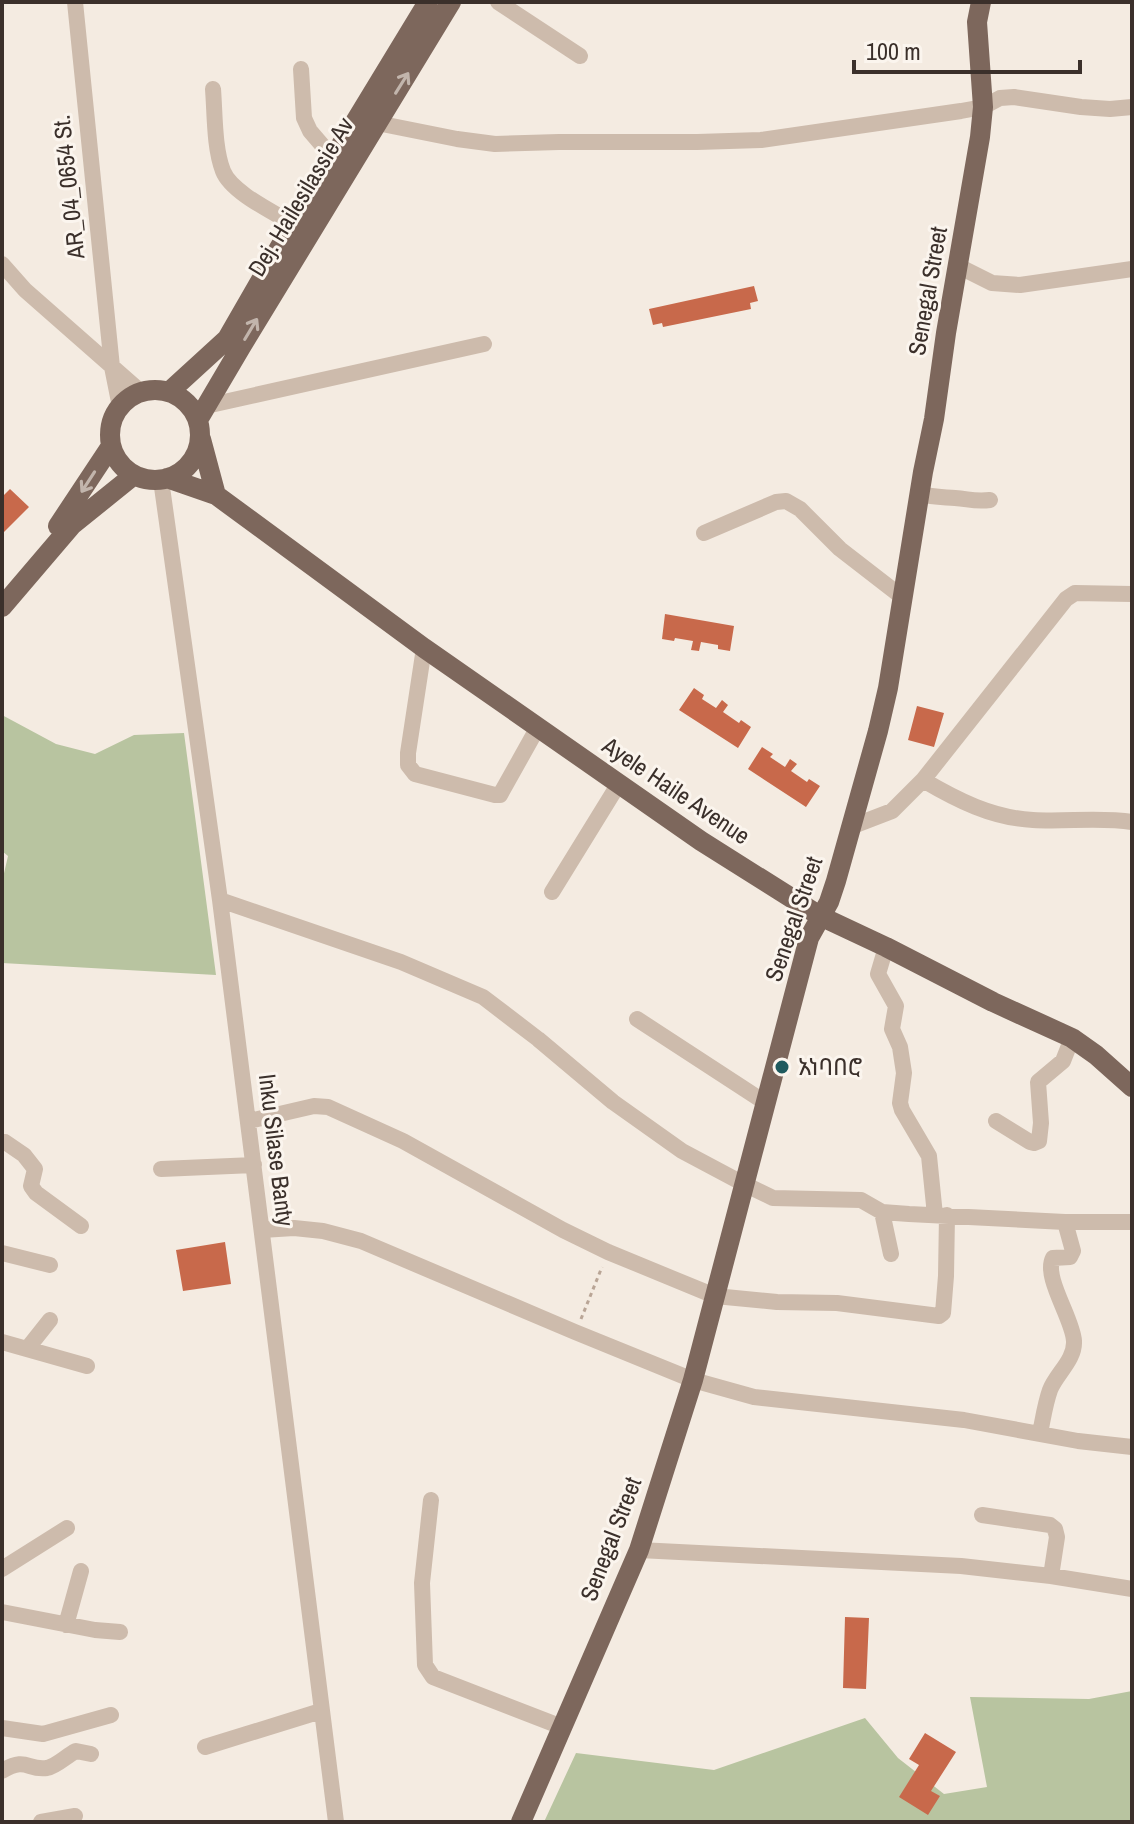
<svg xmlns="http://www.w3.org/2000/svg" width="1134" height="1824" viewBox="0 0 1134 1824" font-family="'Archivo Narrow','Noto Sans Ethiopic',sans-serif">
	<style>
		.green { fill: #b8c4a0 }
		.building { fill: #c8694b }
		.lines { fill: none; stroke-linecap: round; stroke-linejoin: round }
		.path { stroke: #b9a596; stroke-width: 3; stroke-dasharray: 4 4; stroke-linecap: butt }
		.minor { stroke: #cdbbac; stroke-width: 16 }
		.major { stroke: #7d675c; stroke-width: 20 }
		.oneway { stroke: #c2b5ac }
		.poi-dot { fill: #1f5a5e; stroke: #fbf5ee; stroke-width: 3 }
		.labels { text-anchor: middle; stroke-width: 6; stroke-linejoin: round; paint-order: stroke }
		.street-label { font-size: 24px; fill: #3b302b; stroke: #fbf5ee }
		.poi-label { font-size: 24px; fill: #3b302b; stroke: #fbf5ee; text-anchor: start }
	</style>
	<rect width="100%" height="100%" fill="#f4ebe1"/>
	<path class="green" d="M2 715 56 744 95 754 134 735 184 733 216 975 2 963V882L8 856 2 851Z
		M1132 1691V1822H544L576 1753 714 1770 865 1718 898 1758 944 1794 987 1787 970 1697 1089 1699Z"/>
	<path class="building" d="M754 286 758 301 750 303 751 309 663 327 662 323 653 325 649 309Z
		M10 489 29 507 2 534V500L4 499 2 497Z
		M665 614 734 626 730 651 718 649V645L701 642 699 651 691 650 693 641 675 638 674 641 662 639Z
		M694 688 704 695 702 699 716 708 722 700 728 705 723 712 739 723 741 720 751 727 738 748 679 710Z
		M917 706 944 713 934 747 908 740Z
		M762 747 773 754 770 757 785 767 790 759 797 764 791 771 807 782 809 779 820 786 806 807 748 769Z
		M225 1242 231 1284 183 1291 176 1250Z
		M845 1617 869 1618 866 1689 843 1688Z
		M925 1733 956 1752 931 1791 940 1796 928 1815 899 1797 919 1765 909 1759Z"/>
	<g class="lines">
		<path class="path" d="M581 1319 602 1267"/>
		<path class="minor" d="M75 2 112 367 120 407
			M498 2 580 56
			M301 69 304 118 310 131 334 159
			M213 89C215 114 214 148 223 171 231 192 273 212 293 224
			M377 123 457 139 495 144 559 142H697L761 140 961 111 983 107 1000 98 1014 97 1081 107 1110 109 1132 107
			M2 264 25 290 141 392
			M958 266 992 283 1020 285 1132 269
			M206 406 484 344
			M161 480 220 900 336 1822
			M920 494C932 497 943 497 955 498 969 499 975 502 990 500
			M704 533 776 502 786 501 800 509 840 549 902 597
			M424 648 408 753V765L415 774 495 795H500L538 727
			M923 780 1066 599 1075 593 1132 594
			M853 826 892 811 923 780C957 800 992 818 1033 820 1066 822 1099 817 1132 822
			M552 892 618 785
			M220 900 401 962 483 997 538 1039 613 1102 682 1151 744 1184 773 1198 861 1200 882 1212 909 1214 1065 1222H1132
			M886 947 878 974 896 1006 892 1029 900 1047 904 1073 900 1103 902 1110 929 1156 935 1215
			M637 1019 766 1103
			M249 1121 314 1106 328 1107 403 1141 563 1230 608 1252 715 1296 777 1302 837 1303 939 1316 943 1313 946 1276 947 1215
			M996 1121 1030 1142 1034 1143 1039 1141 1041 1123 1038 1082 1063 1061 1072 1038
			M2 1142H5L24 1155 35 1169 31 1186 36 1193 81 1226
			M161 1169 254 1165
			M882 1212 891 1254
			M262 1230 294 1228 323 1231 361 1241 575 1332 693 1380 754 1397 964 1420 1078 1441 1132 1447
			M2 1253 50 1265
			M2 1342 87 1366
			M27 1349 50 1320
			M1040 1433C1043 1419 1045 1404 1050 1390 1056 1374 1075 1360 1074 1341 1073 1319 1043 1277 1053 1258L1070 1257 1073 1251 1065 1222
			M431 1500 422 1583 425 1665 433 1677 562 1727
			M982 1515 1050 1525 1055 1529 1057 1537 1051 1576
			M639 1550 961 1566 1051 1576 1132 1589
			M2 1569 67 1528
			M2 1612 95 1630 120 1632
			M66 1625 81 1571
			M2 1728 43 1734 111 1715
			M205 1747 321 1711
			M2 1771C27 1756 27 1771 47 1768 57 1766 66 1756 76 1751L91 1754
			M41 1822 75 1816"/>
		<path class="major" d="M110 435a45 45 0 1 1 90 0a45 45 0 1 1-90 0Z
			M169 392 227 339 293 224 428 2
			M198 420 241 347 451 2
			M201 439 216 495
			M167 478 216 495 424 648 701 841 820 916 886 947 993 1002 1072 1038 1096 1055 1132 1087
			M58 526 111 446
			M2 607 72 525 134 475
			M521 1822 639 1550 693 1380 809 938 829 902 836 881 878 731 888 688 923 472 934 419 946 333 980 137 983 107 977 22 981 2"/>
	</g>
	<defs><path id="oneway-shaft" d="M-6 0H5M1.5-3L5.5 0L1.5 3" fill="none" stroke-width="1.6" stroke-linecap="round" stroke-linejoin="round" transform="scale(2)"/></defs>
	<g class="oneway">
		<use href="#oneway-shaft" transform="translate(402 83) rotate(-58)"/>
		<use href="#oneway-shaft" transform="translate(251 329) rotate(-59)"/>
		<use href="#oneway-shaft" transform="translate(88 482) rotate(123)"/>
	</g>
	<circle class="poi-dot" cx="782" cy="1067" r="8"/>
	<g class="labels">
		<g class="street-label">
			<text transform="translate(69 187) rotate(-96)" y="8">AR_04_0654 St.</text>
			<text transform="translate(301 197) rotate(-59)" y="8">Dej. Hailesilassie Av</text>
			<text transform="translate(928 291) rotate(-80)" y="8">Senegal Street</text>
			<text transform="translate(676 791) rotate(34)" y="8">Ayele Haile Avenue</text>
			<text transform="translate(794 919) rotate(-71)" y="8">Senegal Street</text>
			<text transform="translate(276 1150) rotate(83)" y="8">Inku Silase Banty</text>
			<text transform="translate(611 1539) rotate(-69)" y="8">Senegal Street</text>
		</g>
		<g class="poi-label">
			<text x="798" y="1075">አነባበሮ</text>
		</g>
	</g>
	<rect width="1134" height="1824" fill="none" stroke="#3b302b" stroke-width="8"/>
	<path d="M854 60v12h226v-12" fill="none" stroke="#3b302b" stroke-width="4"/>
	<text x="866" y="60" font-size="24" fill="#3b302b" stroke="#fbf5ee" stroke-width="6" paint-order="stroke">100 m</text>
</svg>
